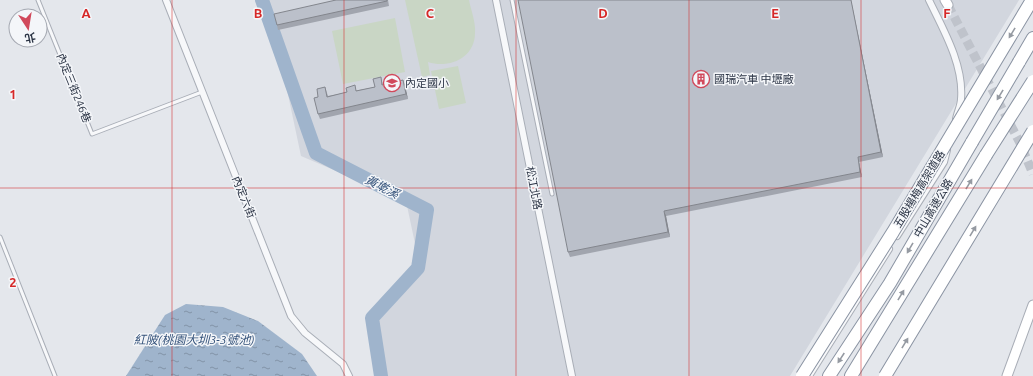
<svg xmlns="http://www.w3.org/2000/svg" width="1033" height="376" viewBox="0 0 1033 376" font-family="Ubuntu,'Noto Sans TC',sans-serif">
	<style>
		.built { fill: #d2d6de }
		.pitch { fill: #c9d6c5 }
		.water { fill: url(#water-ripples) }
		.lines { fill: none; stroke-linecap: round; stroke-linejoin: round }
		.river { stroke: #9fb4cc; stroke-width: 14 }
		.secondary-tunnel { stroke: #bfc3cb; stroke-width: 9; stroke-dasharray: 9 4.5; stroke-linecap: butt }
		.lane-casing { stroke: #a9aeb7; stroke-width: 5 }
		.street-casing { stroke: #a9aeb7; stroke-width: 8 }
		.secondary-casing { stroke: #a9aeb7; stroke-width: 11 }
		.highway-casing { stroke: #8b94a3; stroke-width: 14 }
		.lane { stroke: #f7f8fa; stroke-width: 3 }
		.street { stroke: #f7f8fa; stroke-width: 6 }
		.secondary { stroke: #fff; stroke-width: 9 }
		.highway { stroke: #fff; stroke-width: 12 }
		.highway-bridge-casing { stroke: #8b94a3; stroke-width: 14; stroke-linecap: butt }
		.highway-bridge { stroke: #fff; stroke-width: 12 }
		.wall { fill: #a1a5ae }
		.shaded-wall { fill: #83868d }
		.building { fill: #bbc0ca; stroke: #83868d }
		.oneway { fill: #959aa2 }
		.grid { fill: none; stroke: #d62828; stroke-width: 1; stroke-opacity: 0.55 }
		.labels { text-anchor: middle; stroke-width: 3; stroke-linejoin: round; paint-order: stroke }
		.poi-label { font-size: 11px; fill: #2b3445; stroke: #f4f6f9; text-anchor: start }
		.street-label { font-size: 11px; fill: #2b3445; stroke: #f4f6f9 }
		.water-label { font-size: 12px; font-style: italic; fill: #34527a; stroke: #f4f6f9 }
		.grid-label { font-size: 13px; text-anchor: middle; font-weight: bold; fill: #d62828; stroke: #f4f6f9; stroke-width: 3; stroke-linejoin: round; paint-order: stroke }
	</style>
	<defs>
		<pattern id="water-ripples" width="26" height="14" patternUnits="userSpaceOnUse"><rect width="26" height="14" fill="#9fb4cc"/><path d="M2 4q2-2 4 0t4 0M15 11q2-2 4 0t4 0" fill="none" stroke="#8293a7"/></pattern>
	</defs>
	<rect width="100%" height="100%" fill="#e4e7ec"/>
	<path class="built" d="M268 0H1019L790 376H376L369 332 421 272 406 201 301 156Z"/>
	<path class="pitch" d="M405 0H469C471 10 476 23 475 33 475 58 449 69 428 62L430 75 422 77Z
		M395 18 405 72 343 84 332 31Z
		M458 66 466 103 439 109 431 71Z"/>
	<path class="water" d="M186 304 223 307 258 321 302 354 317 376H126L165 315Z"/>
	<g class="lines">
		<path class="river" d="M262 0 316 153 427 210 418 268 372 318 381 376"/>
		<path class="secondary-tunnel" d="M948 5 1020 143 1033 174"/>
		<g class="lane-casing">
			<path id="lane" d="M38 0 92 134 202 92
				M512 0 552 194
				M0 237 55 376"/>
		</g>
		<g class="street-casing">
			<path id="street" d="M166 0 291 316 305 333 343 364 349 376
				M496 0 572 376
				M929 0C943 29 964 65 961 99 961 105 957 113 956 119
				M897 236 944 162 947 150
				M809 376 889 249"/>
		</g>
		<g class="secondary-casing">
			<path id="secondary" d="M945 0 948 5
				M1007 376 1033 305"/>
		</g>
		<g class="highway-casing">
			<path id="highway" d="M1019 62 1033 38
				M829 376 890 283 972 142
				M851 376 986 155"/>
		</g>
		<use href="#lane" class="lane"/>
		<use href="#street" class="street"/>
		<use href="#secondary" class="secondary"/>
		<use href="#highway" class="highway"/>
		<g class="highway-bridge-casing">
			<path id="highway-bridge" d="M972 142 1019 62
				M986 155 1033 81
				M802 376 893 232 1032 0
				M885 376 1033 131"/>
		</g>
		<use href="#highway-bridge" class="highway-bridge"/>
	</g>
	<path class="wall" d="M336 0H388L389 6 278 30 277 25Z
		M851 0 883 157 859 162 862 177 666 216 670 237 570 257 568 252Z
		M403 80 408 99 320 119 318 114V97L325 87 328 96 375 87 382 82 383 85Z"/>
	<path class="shaded-wall" d="M851 0 883 157 881 152Z
		M403 80 405 85 408 99 406 94Z
		M858 157 862 177 860 172Z
		M664 211 666 216 670 237 668 232Z"/>
	<path class="building" d="M336 0H387V1L277 25 274 14Z
		M518 0H851L881 152 858 157 860 172 664 211 668 232 568 252Z
		M381 77 382 85 403 80 406 94 318 114 314 98 318 97 317 89 325 87 327 97 347 92 346 88 355 85 356 91 375 87 373 79Z"/>
	<defs><path id="oneway-solid" d="M-6-.8H1V-3.2L6.5 0L1 3.2V.8H-6Z"/></defs>
	<g class="oneway">
		<use href="#oneway-solid" transform="translate(1012 33) rotate(121)"/>
		<use href="#oneway-solid" transform="translate(1000 95) rotate(121)"/>
		<use href="#oneway-solid" transform="translate(969 184) rotate(-59)"/>
		<use href="#oneway-solid" transform="translate(973 231) rotate(-59)"/>
		<use href="#oneway-solid" transform="translate(910 248) rotate(120)"/>
		<use href="#oneway-solid" transform="translate(901 295) rotate(-59)"/>
		<use href="#oneway-solid" transform="translate(905 343) rotate(-59)"/>
		<use href="#oneway-solid" transform="translate(841 358) rotate(123)"/>
	</g>
	<path class="grid" d="M172 0V376M344 0V376M516 0V376M689 0V376M861 0V376M0 188H1033"/>
	<defs>
		<g id="building-ring" transform="scale(0.9)"><circle r="9.5" fill="#f4f6f9" stroke="#d1495b" stroke-width="1.5"/><path d="M-4-6H4V6H1V3H-1V6H-4ZM-2.5-4.3h1.7v1.8h-1.7ZM.8-4.3h1.7v1.8H.8ZM-2.5-1h1.7V.8h-1.7ZM.8-1h1.7V.8H.8Z" fill="#d1495b"/></g>
		<g id="school-ring" transform="scale(0.9)"><circle r="9.5" fill="#f4f6f9" stroke="#d1495b" stroke-width="1.5"/><path d="M0-5L7-2L0 1L-7-2ZM-4 1L0 2.5L4 1V4Q0 6-4 4Z" fill="#d1495b"/></g>
	</defs>
	<g fill-rule="evenodd">
		<use href="#building-ring" x="701" y="79"/>
		<use href="#school-ring" x="392" y="83"/>
	</g>
	<g class="labels">
		<g class="poi-label">
			<text x="714" y="83">國瑞汽車 中壢廠</text>
			<text x="405" y="87">內定國小</text>
		</g>
		<g class="street-label">
			<text transform="translate(74 88) rotate(68)" y="4">內定三街246巷</text>
			<text transform="translate(534 188) rotate(79)" y="4">松江北路</text>
			<text transform="translate(919 189) rotate(-59)" y="4">五股楊梅高架道路</text>
			<text transform="translate(244 197) rotate(68)" y="4">內定六街</text>
			<text transform="translate(933 208) rotate(-60)" y="4">中山高速公路</text>
		</g>
		<g class="water-label">
			<text transform="translate(382 187) rotate(27)" y="4">黃墘溪</text>
			<text x="194" y="344">紅陂(桃園大圳3-3號池)</text>
		</g>
	</g>
	<g class="grid-label">
		<text x="86" y="18">A</text>
		<text x="258" y="18">B</text>
		<text x="430" y="18">C</text>
		<text x="603" y="18">D</text>
		<text x="775" y="18">E</text>
		<text x="947" y="18">F</text>
		<text x="13" y="99">1</text>
		<text x="13" y="287">2</text>
	</g>
	<g transform="translate(28 28) rotate(168)"><circle r="19" fill="#f4f6f9" stroke="#a4a8b1"/>
	<path d="M0-3L7 15L0 10L-7 15Z" fill="#d1495b"/>
	<text y="-6" font-size="11" font-weight="bold" text-anchor="middle" fill="#2b3445">北</text>
	</g>
</svg>
